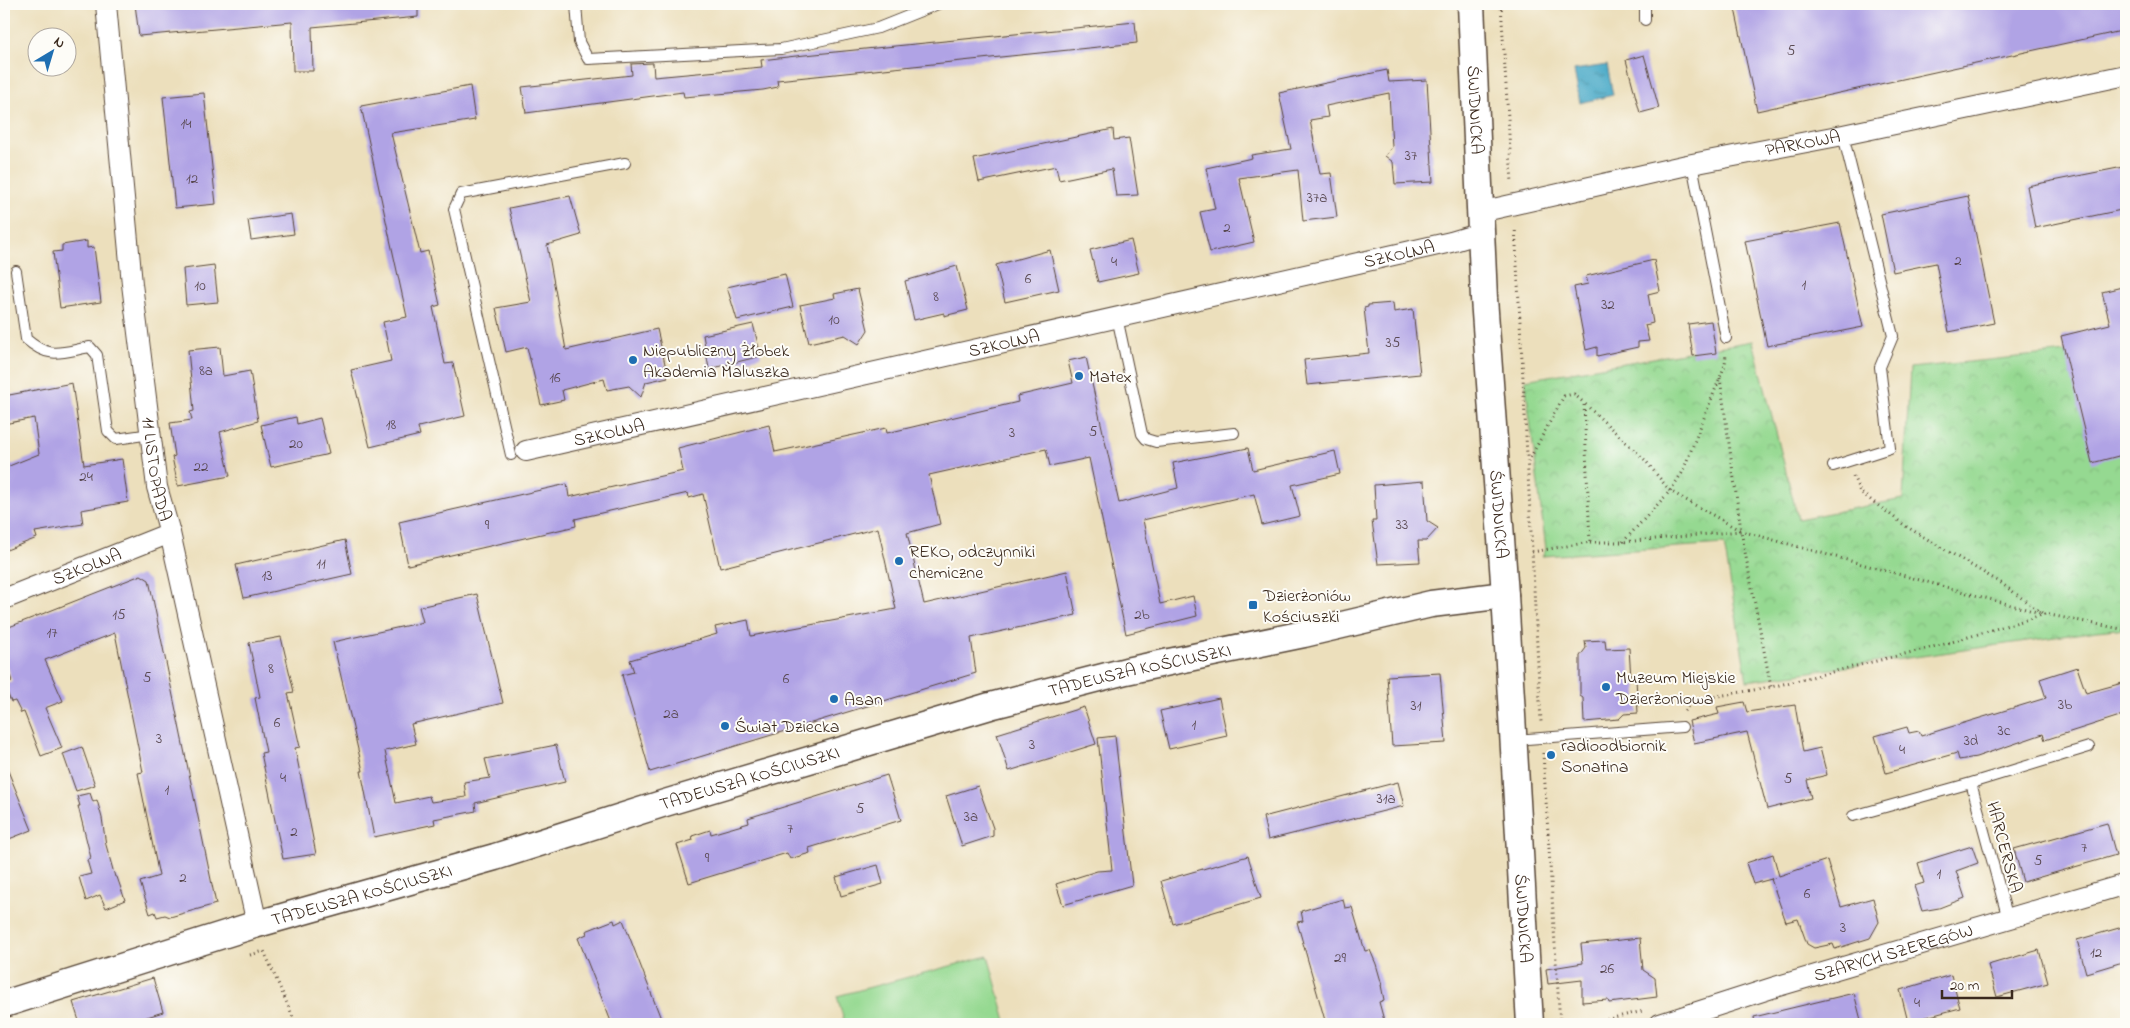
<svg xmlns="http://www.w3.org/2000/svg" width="2130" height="1028" viewBox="0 0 2130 1028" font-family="'Indie Flower',sans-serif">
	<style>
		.green { fill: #95d991; stroke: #688258 }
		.park { fill: url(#park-crowns); stroke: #688258 }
		.water { fill: url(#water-ripples); stroke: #416a72 }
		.building { fill: #b0a3e5 }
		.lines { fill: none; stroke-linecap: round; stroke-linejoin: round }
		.service-casing { stroke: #564536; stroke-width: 12 }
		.minor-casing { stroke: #564536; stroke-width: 22 }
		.tertiary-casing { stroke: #564536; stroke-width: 29 }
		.path { stroke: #564536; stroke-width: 3; stroke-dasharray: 1 4; stroke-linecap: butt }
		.service { stroke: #fff; stroke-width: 10 }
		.minor { stroke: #fff; stroke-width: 20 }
		.tertiary { stroke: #fff; stroke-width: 26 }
		.poi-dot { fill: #1f6fb2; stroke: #fdfcf7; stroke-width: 2 }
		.labels { text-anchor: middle; stroke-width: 4; stroke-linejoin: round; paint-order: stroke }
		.number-label { font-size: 15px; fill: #584850 }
		.street-label { font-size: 18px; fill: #3b2a1e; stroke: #fdfcf7 }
		.poi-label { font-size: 18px; fill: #3b2a1e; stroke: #fdfcf7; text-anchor: start }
	</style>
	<defs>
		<pattern id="park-crowns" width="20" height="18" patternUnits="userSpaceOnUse" patternTransform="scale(1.25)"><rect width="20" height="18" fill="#95d991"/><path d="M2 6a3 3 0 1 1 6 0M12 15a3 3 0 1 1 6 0" fill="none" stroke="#81ba7d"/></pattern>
		<pattern id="water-ripples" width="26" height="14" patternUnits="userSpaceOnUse" patternTransform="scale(1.25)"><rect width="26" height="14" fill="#47a9c7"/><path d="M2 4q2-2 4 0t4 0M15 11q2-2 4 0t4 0" fill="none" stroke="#3c8aa1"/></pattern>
	</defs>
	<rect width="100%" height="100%" fill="#fdfcf7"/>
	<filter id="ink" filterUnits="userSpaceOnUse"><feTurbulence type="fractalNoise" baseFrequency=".02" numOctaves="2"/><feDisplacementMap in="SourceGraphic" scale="10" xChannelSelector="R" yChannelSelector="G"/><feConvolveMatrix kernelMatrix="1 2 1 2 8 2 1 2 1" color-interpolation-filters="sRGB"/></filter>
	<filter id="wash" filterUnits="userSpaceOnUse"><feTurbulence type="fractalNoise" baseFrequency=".0096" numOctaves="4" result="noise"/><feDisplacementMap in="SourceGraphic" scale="20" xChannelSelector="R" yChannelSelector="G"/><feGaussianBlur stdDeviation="1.12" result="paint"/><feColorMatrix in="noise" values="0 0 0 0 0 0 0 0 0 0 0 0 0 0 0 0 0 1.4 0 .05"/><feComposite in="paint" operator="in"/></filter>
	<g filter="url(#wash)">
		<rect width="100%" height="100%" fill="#ecdfbc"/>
		<path class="green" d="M988 956 1007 1024H845L837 996Z"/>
		<path class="park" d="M1753 341 1798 519 1903 499 1910 368 2126 346V628L2097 631 1747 681 1724 544 1542 556 1546 549 1525 380Z"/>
		<path class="water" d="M1607 65 1613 95 1580 103 1574 70Z"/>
		<g id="blocks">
			<path class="building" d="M135 4H418V17L312 27 313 71H293L292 22 139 36Z
				M1734 4H2126V30L1757 111Z
				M1135 22 1137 43 777 80 778 87 763 90 684 97 683 92 526 113 522 87 632 75 631 64 653 63 654 77 762 67 761 60 805 55Z
				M1644 55 1659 108 1640 113 1626 60Z
				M1387 70 1389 82 1427 80 1433 182 1395 184 1393 162 1385 156 1392 147 1389 93 1326 106 1328 117 1310 120 1320 174 1331 173 1337 217 1303 221 1298 170 1239 178 1254 242 1210 252 1200 212 1215 209 1206 168 1252 158 1251 155 1291 149 1279 93Z
				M470 86 475 120 391 133 420 253 428 251 440 305 433 307 445 364 453 363 465 416 418 427 420 435 370 447 351 370 391 361 383 322 407 317 361 106Z
				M204 93 216 204 175 208 163 97Z
				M1113 129 1114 140 1129 138 1138 195 1116 196 1112 169 1059 180 1056 166 979 182 974 159Z
				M2123 167 2126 179V209L2035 228 2027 186Z
				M570 196 581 235 547 245 566 350 657 329 668 377 646 382 641 397 629 386 607 390 604 379 562 390 564 400 541 405 527 347 506 352 496 308 531 302 509 208Z
				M1968 196 1994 323 1949 332 1936 263 1893 272 1881 214Z
				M291 214 294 234 251 240 248 220Z
				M1840 223 1863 327 1767 346 1745 241Z
				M1131 240 1139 273 1098 282 1090 250Z
				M87 241V248L94 247 101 302 60 308 53 252 62 251V245Z
				M1050 250 1059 290 1005 302 996 265Z
				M1654 260 1660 291 1648 294 1653 323 1645 325 1649 341 1638 342V347L1597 356V347L1586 350 1574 287 1588 284 1586 276Z
				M214 265 218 302 186 305 183 269Z
				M957 266 968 310 944 316V313L914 320 905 281Z
				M785 274 793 307 737 320 727 287Z
				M2122 287V291L2126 290V454L2092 463 2061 336 2110 324 2102 292Z
				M858 289 868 330 859 344 845 335 809 343 800 305 835 298 834 294Z
				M1393 303 1394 312 1413 309 1420 374 1307 385 1304 360 1369 353 1364 308 1368 307V305Z
				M1711 321 1716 353 1693 356 1688 324Z
				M753 324 761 356 709 369 703 335Z
				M220 347 223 376 250 371 258 421 220 432 230 476 178 486 172 457 175 456 170 423 192 420 190 412 194 411 188 350Z
				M1086 357 1119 503 1178 488 1173 463 1248 448 1253 470 1335 451 1340 474 1292 485 1300 516 1262 525 1254 494 1143 520 1160 604 1193 596 1197 616 1126 634 1089 458 1050 466 1046 449 929 475 940 524 907 533 924 604 1067 571 1076 615 971 638 976 673 650 772 622 675 634 672 630 660 717 634 715 627 748 620 751 636 896 609 878 528 720 568 703 494 689 498 688 493 575 519 576 526 408 565 399 522 567 484 569 497 683 471 678 448 769 425 775 452 886 428 887 433 1018 402 1017 396 1073 383 1068 361Z
				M72 383 84 465 122 459 128 502 81 510 83 524 35 532 37 538 4 551V468L39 454 34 418 4 424V396Z
				M296 417 297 424 320 418 329 454 271 467 261 425Z
				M1424 481 1427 521 1438 528 1426 541H1418L1420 562 1378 564 1372 521H1376L1374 485Z
				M345 540 352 574 244 598 236 565Z
				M141 575 149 580 216 904 170 917 165 915 157 917 155 912 150 914 140 882 159 876 138 773 143 772 115 633 45 660 63 701 45 708 62 748 41 756 24 712 21 713 15 701 11 702 4 684 12 681 4 660V629Z
				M477 594 503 703 411 724 416 744 385 751 396 803 429 796 431 802 466 797 464 782 490 778 485 759 556 745 565 782 475 803 476 811 434 819 435 824 374 837 361 771H363L333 642 423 622 419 607Z
				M281 637 294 692 288 693 300 747 295 748 316 854 283 859 261 753 266 752 255 698 260 697 249 643Z
				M1605 640 1606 649 1629 648 1631 679H1636L1638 713 1624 714 1619 719 1584 722 1583 698 1580 696V656L1586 648 1585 641Z
				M2077 667 2086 693 2126 682V714L2045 740 2043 734 1976 757 1959 760 1957 753 1886 773 1875 736 1907 727 1909 733 1919 731 1921 736 2046 698 2040 679Z
				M1440 673 1446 743 1392 746 1387 676Z
				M1219 698 1227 736 1169 749 1160 711Z
				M1744 702 1747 712 1795 705 1803 752 1820 748 1827 775 1807 780 1811 798 1767 809 1747 732 1694 743 1689 721 1719 714 1717 707Z
				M1084 707 1096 744 1009 771 997 734Z
				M1115 736 1132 885 1063 905 1056 884 1097 871 1112 870 1098 738Z
				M82 747 95 785 76 791 63 754Z
				M4 761 32 830 4 841Z
				M887 775 901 820 809 848 810 853 790 859 787 853 689 883 677 845 693 840 692 836 710 830 711 834 749 823 748 818Z
				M1398 782 1404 806 1268 840 1263 817Z
				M978 786 993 828V836L962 846 946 796Z
				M90 793 93 802 97 800 102 818 106 845 115 877H117L125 900 106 908 100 895 86 901 79 877 91 874 87 860 91 858 78 806H80L77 796Z
				M2107 823 2116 855 2023 882 2014 849Z
				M1972 846 1978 863 1956 871 1965 898 1939 908 1922 911 1914 886 1924 883 1918 863Z
				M1773 854 1779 876 1827 860 1841 907 1873 898 1879 922 1870 938 1835 949 1833 944 1814 948 1807 944 1798 919 1786 922 1771 879 1775 878 1753 884 1746 863Z
				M1248 856 1261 898 1173 924 1161 881Z
				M878 865 883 884 841 896 836 877Z
				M1343 899 1345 908 1352 907 1365 951 1370 950 1376 964 1382 985H1381L1384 1000 1379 1002 1385 1024H1326L1297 922 1303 921 1301 911Z
				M614 920 615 924 623 920 663 1024H612L578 938 587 934 586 931Z
				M2126 926V961L2086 973 2077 940Z
				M1640 938 1643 970 1655 978 1657 997 1609 1003 1608 1000 1582 1002V980L1548 984 1546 969 1583 963 1581 944Z
				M2039 950 2048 983 1997 997 1988 965Z
				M1951 975 1960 1008 1908 1022 1900 990Z
				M153 978 163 1012 125 1024H80L73 1002Z
				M1854 993 1862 1024H1755L1754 1017Z"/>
		</g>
	</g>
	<g filter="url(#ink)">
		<use href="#blocks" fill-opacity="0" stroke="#564536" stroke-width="1"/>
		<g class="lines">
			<g class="service-casing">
				<path id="service" d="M576 4 579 42 588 59 781 49 878 28 938 4
					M1645 20V4
					M1692 164 1726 338
					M16 271 26 339C50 360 61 352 90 347L97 355 108 431 116 439 151 434
					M1117 317 1142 434 1146 439 1156 442 1234 433
					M511 455 454 209 461 194 625 163
					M1833 466 1890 448 1880 367 1893 336 1843 135
					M1514 740 1682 727
					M1853 816 1971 783
					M2008 919 1971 783 2089 747"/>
			</g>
			<g class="minor-casing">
				<g id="minor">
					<path id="s1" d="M106 4 132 284 157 487 170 533 257 924"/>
					<path id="s2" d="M1480 212 1687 165 1843 135 2126 75"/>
					<path id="s3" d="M526 451 1451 242 1481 233"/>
					<path id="s4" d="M4 599 170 533"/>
					<path id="s5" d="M1660 1024 1775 987 2126 884"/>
				</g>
			</g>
			<g class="tertiary-casing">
				<g id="tertiary">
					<path id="s6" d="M1471 4 1484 298 1505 595 1530 1024"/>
					<path id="s7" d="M4 1004 254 925 495 857 665 803 990 706 1126 671 1304 634 1431 604 1505 595"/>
				</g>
			</g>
			<path class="path" d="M1501 4 1512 183
				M1515 226 1541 722
				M1720 378 1741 530
				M1528 462 1564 396 1574 394 1584 403
				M1853 476 1860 492 1907 527 2001 583 2042 613
				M1590 542H1623L1741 531 2044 614
				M1623 542 1670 491 1682 473 1725 365 1726 354
				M1532 552 1590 542 1584 403 1645 460 1670 491 1741 531 1771 687
				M1684 711 1690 704 1700 699 1771 687 1945 644 2045 614 2126 630
				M1543 753 1560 1024
				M250 955 264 951 296 1024
				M1587 1024 1643 1011"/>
			<use href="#service" class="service"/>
			<use href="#minor" class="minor"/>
			<use href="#tertiary" class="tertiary"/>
		</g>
	</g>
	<g class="poi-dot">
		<circle cx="633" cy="360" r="5"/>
		<circle cx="1079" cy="376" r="5"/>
		<circle cx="899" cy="561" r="5"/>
		<rect x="1248" y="600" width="10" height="10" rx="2.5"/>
		<circle cx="1606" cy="687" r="5"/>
		<circle cx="834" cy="699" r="5"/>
		<circle cx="725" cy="726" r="5"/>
		<circle cx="1551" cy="755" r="5"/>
	</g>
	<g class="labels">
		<g class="number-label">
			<text x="1791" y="55">5</text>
			<text x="186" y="128">14</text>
			<text x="1411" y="160">37</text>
			<text x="192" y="183">12</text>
			<text x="1317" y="202">37a</text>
			<text x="1227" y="232">2</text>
			<text x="1958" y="265">2</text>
			<text x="1114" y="266">4</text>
			<text x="1028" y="283">6</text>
			<text x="1804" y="289">1</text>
			<text x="200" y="290">10</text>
			<text x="936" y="301">8</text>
			<text x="1608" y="309">32</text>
			<text x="834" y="324">10</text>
			<text x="1393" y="347">35</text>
			<text x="206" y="375">8a</text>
			<text x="555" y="382">16</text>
			<text x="391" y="429">18</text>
			<text x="1093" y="436">5</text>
			<text x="1012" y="437">3</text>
			<text x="296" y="448">20</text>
			<text x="201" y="471">22</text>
			<text x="86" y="481">24</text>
			<text x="487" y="529">9</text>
			<text x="1402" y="529">33</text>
			<text x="321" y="568">11</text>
			<text x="267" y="580">13</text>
			<text x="119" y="619">15</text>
			<text x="1142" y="619">2b</text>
			<text x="52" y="637">17</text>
			<text x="271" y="673">8</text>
			<text x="147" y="682">5</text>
			<text x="786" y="683">6</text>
			<text x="2065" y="709">3b</text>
			<text x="1416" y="710">31</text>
			<text x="671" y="718">2a</text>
			<text x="277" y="727">6</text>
			<text x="1194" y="729">1</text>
			<text x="2004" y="735">3c</text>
			<text x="159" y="743">3</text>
			<text x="1971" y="745">3d</text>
			<text x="1032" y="749">3</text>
			<text x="1902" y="754">4</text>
			<text x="283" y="782">4</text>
			<text x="1788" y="783">5</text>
			<text x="167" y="794">1</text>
			<text x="1386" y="803">31a</text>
			<text x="860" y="813">5</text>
			<text x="971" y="821">3a</text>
			<text x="790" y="833">7</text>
			<text x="294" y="836">2</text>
			<text x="2084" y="852">7</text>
			<text x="707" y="862">9</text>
			<text x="2038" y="865">5</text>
			<text x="1939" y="878">1</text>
			<text x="183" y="882">2</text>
			<text x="1807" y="898">6</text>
			<text x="1843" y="932">3</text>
			<text x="2096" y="957">12</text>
			<text x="1340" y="962">29</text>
			<text x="1607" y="973">26</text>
			<text x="1917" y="1007">4</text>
		</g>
		<g class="street-label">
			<text dy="6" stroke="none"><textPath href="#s6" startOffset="106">ŚWIDNICKA</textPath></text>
			<text dy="6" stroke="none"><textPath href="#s2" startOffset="330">PARKOWA</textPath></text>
			<text dy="6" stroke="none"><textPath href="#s3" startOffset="895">SZKOLNA</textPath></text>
			<text dy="6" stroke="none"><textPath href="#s3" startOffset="490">SZKOLNA</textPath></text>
			<text dy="6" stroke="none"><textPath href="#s3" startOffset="85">SZKOLNA</textPath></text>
			<text dy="6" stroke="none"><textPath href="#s1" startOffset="468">11 LISTOPADA</textPath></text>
			<text dy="6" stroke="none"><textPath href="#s6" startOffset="511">ŚWIDNICKA</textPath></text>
			<text dy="6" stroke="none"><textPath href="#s4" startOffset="89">SZKOLNA</textPath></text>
			<text dy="6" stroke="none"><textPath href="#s7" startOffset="1184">TADEUSZA KOŚCIUSZKI</textPath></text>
			<text dy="6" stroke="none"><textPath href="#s7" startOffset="779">TADEUSZA KOŚCIUSZKI</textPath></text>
			<text transform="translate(2005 847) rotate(75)" y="6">HARCERSKA</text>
			<text dy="6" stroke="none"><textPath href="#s7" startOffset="374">TADEUSZA KOŚCIUSZKI</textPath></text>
			<text dy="6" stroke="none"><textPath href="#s6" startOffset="916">ŚWIDNICKA</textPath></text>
			<text dy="6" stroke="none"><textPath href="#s5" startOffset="244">SZARYCH SZEREGÓW</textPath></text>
		</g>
		<g class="poi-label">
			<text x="643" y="356">Niepubliczny Żłobek<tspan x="643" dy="21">Akademia Maluszka</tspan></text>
			<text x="1089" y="382">Matex</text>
			<text x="909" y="557">REKO, odczynniki<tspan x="909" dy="21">chemiczne</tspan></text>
			<text x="1263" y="601">Dzierżoniów<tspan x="1263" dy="21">Kościuszki</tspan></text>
			<text x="1616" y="683">Muzeum Miejskie<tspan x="1616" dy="21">Dzierżoniowa</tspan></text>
			<text x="844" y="705">Asan</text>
			<text x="735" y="732">Świat Dziecka</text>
			<text x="1561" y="751">radioodbiornik<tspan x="1561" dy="21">Sonatina</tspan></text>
		</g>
	</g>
	<rect width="2130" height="1028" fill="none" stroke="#fdfcf7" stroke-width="20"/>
	<g transform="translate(52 52) rotate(38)"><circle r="24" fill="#fdfcf7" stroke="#afa8a0"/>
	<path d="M0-4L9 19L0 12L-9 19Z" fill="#1f6fb2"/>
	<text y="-8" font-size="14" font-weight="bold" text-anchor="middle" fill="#3b2a1e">N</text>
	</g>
	<path d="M1942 990v8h70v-8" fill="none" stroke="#3b2a1e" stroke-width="2.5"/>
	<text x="1950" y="990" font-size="15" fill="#3b2a1e" stroke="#fdfcf7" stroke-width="4" paint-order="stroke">20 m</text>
</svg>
